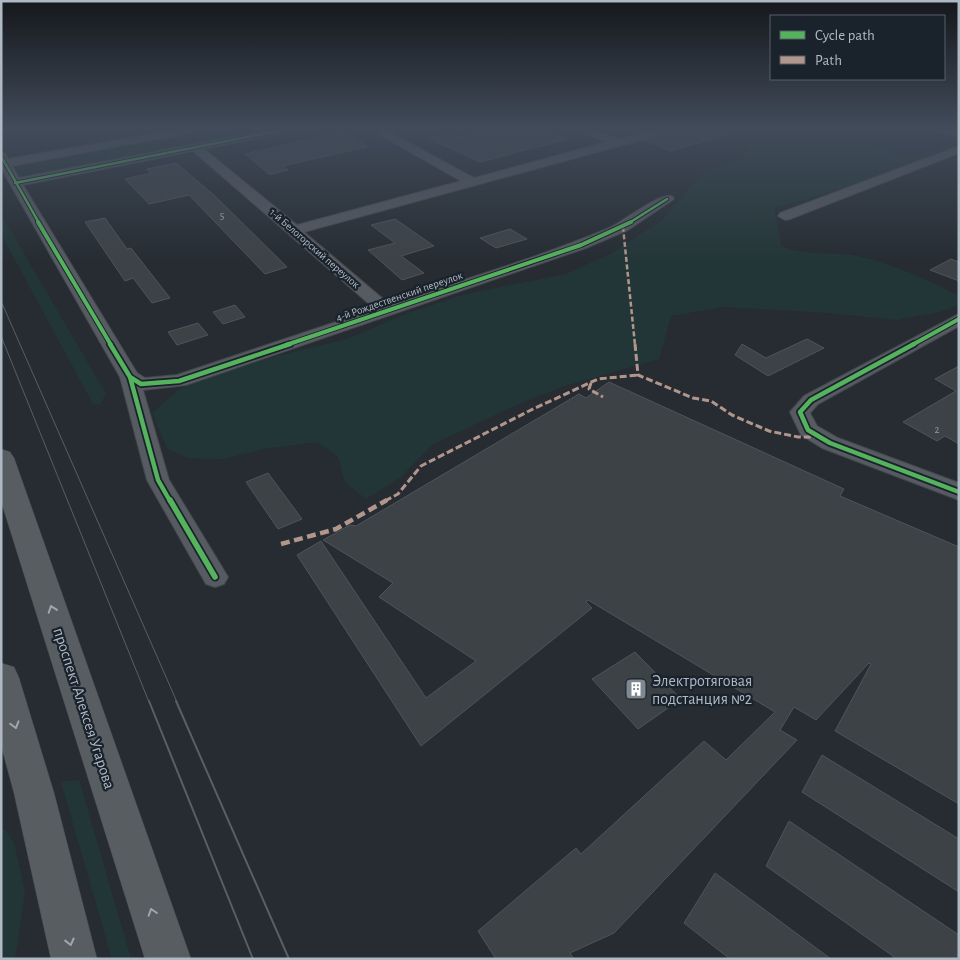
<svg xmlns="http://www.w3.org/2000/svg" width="960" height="960" viewBox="0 0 960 960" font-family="'Alegreya Sans',sans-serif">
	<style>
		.green { fill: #233637 }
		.building { fill: #3d4247; stroke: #4e545a }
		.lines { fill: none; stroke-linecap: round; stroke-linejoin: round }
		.minor-casing { stroke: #44484d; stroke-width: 2 }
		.major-casing { stroke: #43494f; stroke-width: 1 }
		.minor { fill: #565a61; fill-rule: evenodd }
		.major { fill: #585d62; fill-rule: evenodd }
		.tram-far1 { stroke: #595f64; stroke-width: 1 }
		.tram { stroke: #595f64; stroke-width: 2 }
		.quiet-far2 { stroke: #b2968c; stroke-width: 2.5; stroke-dasharray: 5 2.5; stroke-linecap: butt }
		.quiet-far1 { stroke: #b2968c; stroke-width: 3; stroke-dasharray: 7 3; stroke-linecap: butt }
		.quiet { stroke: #b2968c; stroke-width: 4.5; stroke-dasharray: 9 4.5; stroke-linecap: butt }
		.cycleway-far3-casing { stroke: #1a232c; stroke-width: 4.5 }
		.cycleway-far2-casing { stroke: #1a232c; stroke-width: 6 }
		.cycleway-far1-casing { stroke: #1a232c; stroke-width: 8 }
		.cycleway-casing { stroke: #1a232c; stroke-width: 9 }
		.cycleway-far3 { stroke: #56b35d; stroke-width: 2.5 }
		.cycleway-far2 { stroke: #56b35d; stroke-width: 4 }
		.cycleway-far1 { stroke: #56b35d; stroke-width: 4.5 }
		.cycleway { stroke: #56b35d; stroke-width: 5.5 }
		.oneway { stroke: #9ea7b0 }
		.labels { text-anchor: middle; stroke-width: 4.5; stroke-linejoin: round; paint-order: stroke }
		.number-label { font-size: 11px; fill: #929ba5 }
		.far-street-label { font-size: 11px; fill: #afb9c4; stroke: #1a232c }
		.near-poi-label { font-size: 16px; fill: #afb9c4; stroke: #1a232c; text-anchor: start }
		.near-street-label { font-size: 16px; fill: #afb9c4; stroke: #1a232c }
	</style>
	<rect width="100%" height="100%" fill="#262c32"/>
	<path class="green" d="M207 128H285L34 178H17L13 168 16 164Z
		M770 128H822L911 158 951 144 956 145 955 148 844 188 774 208 781 246C805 257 832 251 858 256 893 264 927 279 959 296V305L939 312 896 320 829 313 725 307 671 316 659 359 565 386 523 402 433 444 401 477 366 499 345 482 338 457 317 442 264 449 222 459 187 458 167 448 152 413 180 389 232 369 285 354 347 339 403 315 462 295 566 274 612 253 662 220 693 184 707 171 742 159C748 143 755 135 770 128Z
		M1 214 106 394 100 404H93L1 234Z
		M79 780 131 959H112L61 782Z
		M5 830 14 843 25 892 15 959H1V831Z"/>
	<path class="building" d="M496 128H538L567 139 480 162 428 138 451 133 458 137Z
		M616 128H657L631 134Z
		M681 128H731V133L671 151 646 141 678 132Z
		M344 131 367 147 282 166 288 170 272 174H269L245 154Z
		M176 163 216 197 287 267 265 274 189 195 149 204 125 179 151 173 147 169Z
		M105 218 127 249 131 248 170 298 152 303 133 278 125 281 85 222Z
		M395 219 434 246 401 256 424 273 402 280 368 250 395 243 371 225Z
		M510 229 527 239 496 248 480 238Z
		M951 259 959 262V281L930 270Z
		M235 305 245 317 223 324 213 312Z
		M198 323 208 335 177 345 168 332Z
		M807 339 824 348 768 376 735 355 742 344 766 358Z
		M959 366V444L945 436 937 441 903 422 956 391 935 379Z
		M609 382 844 489 840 496 959 547V804L835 731 871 664 869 663 816 720 794 707 780 730 797 740 614 933 570 953 574 959H496L478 931 576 848 581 854 704 741 726 760 775 712 588 600 586 602 592 608 421 746 297 555 321 541 426 698 476 661 379 597 393 583 323 540 350 525 356 526 579 394 586 398Z
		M268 473 302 519 278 529 246 482Z
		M635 652 681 699 638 729 592 679Z
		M822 755 959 839V892L802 792Z
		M789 821 959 935V959H897L766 866Z
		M715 873 831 959H730L684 923Z"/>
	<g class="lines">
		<g class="minor-casing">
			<path id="minor" d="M185 128H207L202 131 12 166 19 178 278 128H298L293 131 204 149 297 225 461 181 371 130 370 128H382L474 178 607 142 575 130 574 128H588L619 139 663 128H679L678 130 304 232 389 304C463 280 537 258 609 228 623 222 658 193 672 196L674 199 628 230 586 248 186 385 143 390 169 480 228 577 224 584 215 587 206 584 147 480 120 377 1 168V153H5L8 159ZM193 151 375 309 177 375 145 378 137 373 23 185Z
				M959 146V153L790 219 785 220 778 216 780 213Z
				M959 314V326L818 404 810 413 817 426 838 438 959 483V500L822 448 801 435 790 412 804 396Z"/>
		</g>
		<g class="major-casing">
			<path id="major" d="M932 128 959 129V137L934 131Z
				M1 449 10 452 14 458 191 959H145L1 501Z
				M1 663 14 667 19 678 54 793 97 959H51L14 793 1 745Z"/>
		</g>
		<use href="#minor" class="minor"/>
		<use href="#major" class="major"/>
		<path class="tram-far1" d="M1 301 177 702
			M1 336 149 702"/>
		<path class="tram" d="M149 701 253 959
			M176 701 289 959"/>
		<path class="quiet-far2" d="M623 227 635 345"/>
		<path class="quiet-far1" d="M635 344 638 375 693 398 711 401 732 415 769 431 798 437H816
			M591 383 589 389 603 397
			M385 501 398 494 421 466 531 410 598 379 638 375"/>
		<path class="quiet" d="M281 544 336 529 387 500"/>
		<g class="cycleway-far3-casing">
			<path id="cycleway-far3" d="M1 156 39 223
				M15 183 293 128
				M629 223 667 199"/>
		</g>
		<g class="cycleway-far2-casing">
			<path id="cycleway-far2" d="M38 222 111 345
				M286 345 581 245 631 222
				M912 345 959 319"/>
		</g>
		<g class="cycleway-far1-casing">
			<path id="cycleway-far1" d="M110 344 130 377 158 480 170 501
				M914 344 811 400 800 412 808 430 830 443 959 492
				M130 377 141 384 179 381 290 344"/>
		</g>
		<g class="cycleway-casing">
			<path id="cycleway" d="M170 500 215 577"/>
		</g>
		<use href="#cycleway-far3" class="cycleway-far3"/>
		<use href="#cycleway-far2" class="cycleway-far2"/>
		<use href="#cycleway-far1" class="cycleway-far1"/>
		<use href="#cycleway" class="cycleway"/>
	</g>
	<defs><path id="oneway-chevron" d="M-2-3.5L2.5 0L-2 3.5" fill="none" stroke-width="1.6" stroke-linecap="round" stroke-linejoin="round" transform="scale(1.25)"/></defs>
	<g class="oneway">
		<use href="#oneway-chevron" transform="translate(52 609) rotate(-109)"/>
		<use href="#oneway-chevron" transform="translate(15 725) rotate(74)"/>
		<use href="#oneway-chevron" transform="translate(152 912) rotate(-108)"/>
		<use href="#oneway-chevron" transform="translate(70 942) rotate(76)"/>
	</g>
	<linearGradient id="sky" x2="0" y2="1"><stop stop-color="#15181c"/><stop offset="0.49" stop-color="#414b5a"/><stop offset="1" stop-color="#414b5a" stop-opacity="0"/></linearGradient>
	<rect width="960" height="262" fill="url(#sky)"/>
	<defs>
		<g id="building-square" transform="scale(1.125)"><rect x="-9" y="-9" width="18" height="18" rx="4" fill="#7f8891" stroke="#1a232c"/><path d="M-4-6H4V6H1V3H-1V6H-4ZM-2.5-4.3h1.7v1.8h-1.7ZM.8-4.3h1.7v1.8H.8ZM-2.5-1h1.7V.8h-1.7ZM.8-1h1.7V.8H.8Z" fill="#fff"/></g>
	</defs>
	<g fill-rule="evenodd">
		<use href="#building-square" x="636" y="689"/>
	</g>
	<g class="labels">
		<g class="number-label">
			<text x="222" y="219">5</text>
			<text x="937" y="433">2</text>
		</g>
		<g class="far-street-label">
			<text transform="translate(315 248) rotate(41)" y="4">1-й Белогорский переулок</text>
			<text transform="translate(399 296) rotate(-19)" y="4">4-й Рождественский переулок</text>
		</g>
		<g class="near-poi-label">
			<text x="652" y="686">Электротяговая<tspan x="652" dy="18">подстанция №2</tspan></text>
		</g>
		<g class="near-street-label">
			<text transform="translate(85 708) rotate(72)" y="6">проспект Алексея Угарова</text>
		</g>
	</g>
	<rect width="960" height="960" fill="none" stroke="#afb9c4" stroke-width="5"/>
	<rect x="770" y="15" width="175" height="65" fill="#1a232c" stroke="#565f69"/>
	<rect x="780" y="31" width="25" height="8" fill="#56b35d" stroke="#565f69"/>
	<text x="815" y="40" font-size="15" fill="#afb9c4">Cycle path</text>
	<rect x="780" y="56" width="25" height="8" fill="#b2968c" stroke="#565f69"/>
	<text x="815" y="65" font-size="15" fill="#afb9c4">Path</text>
</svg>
